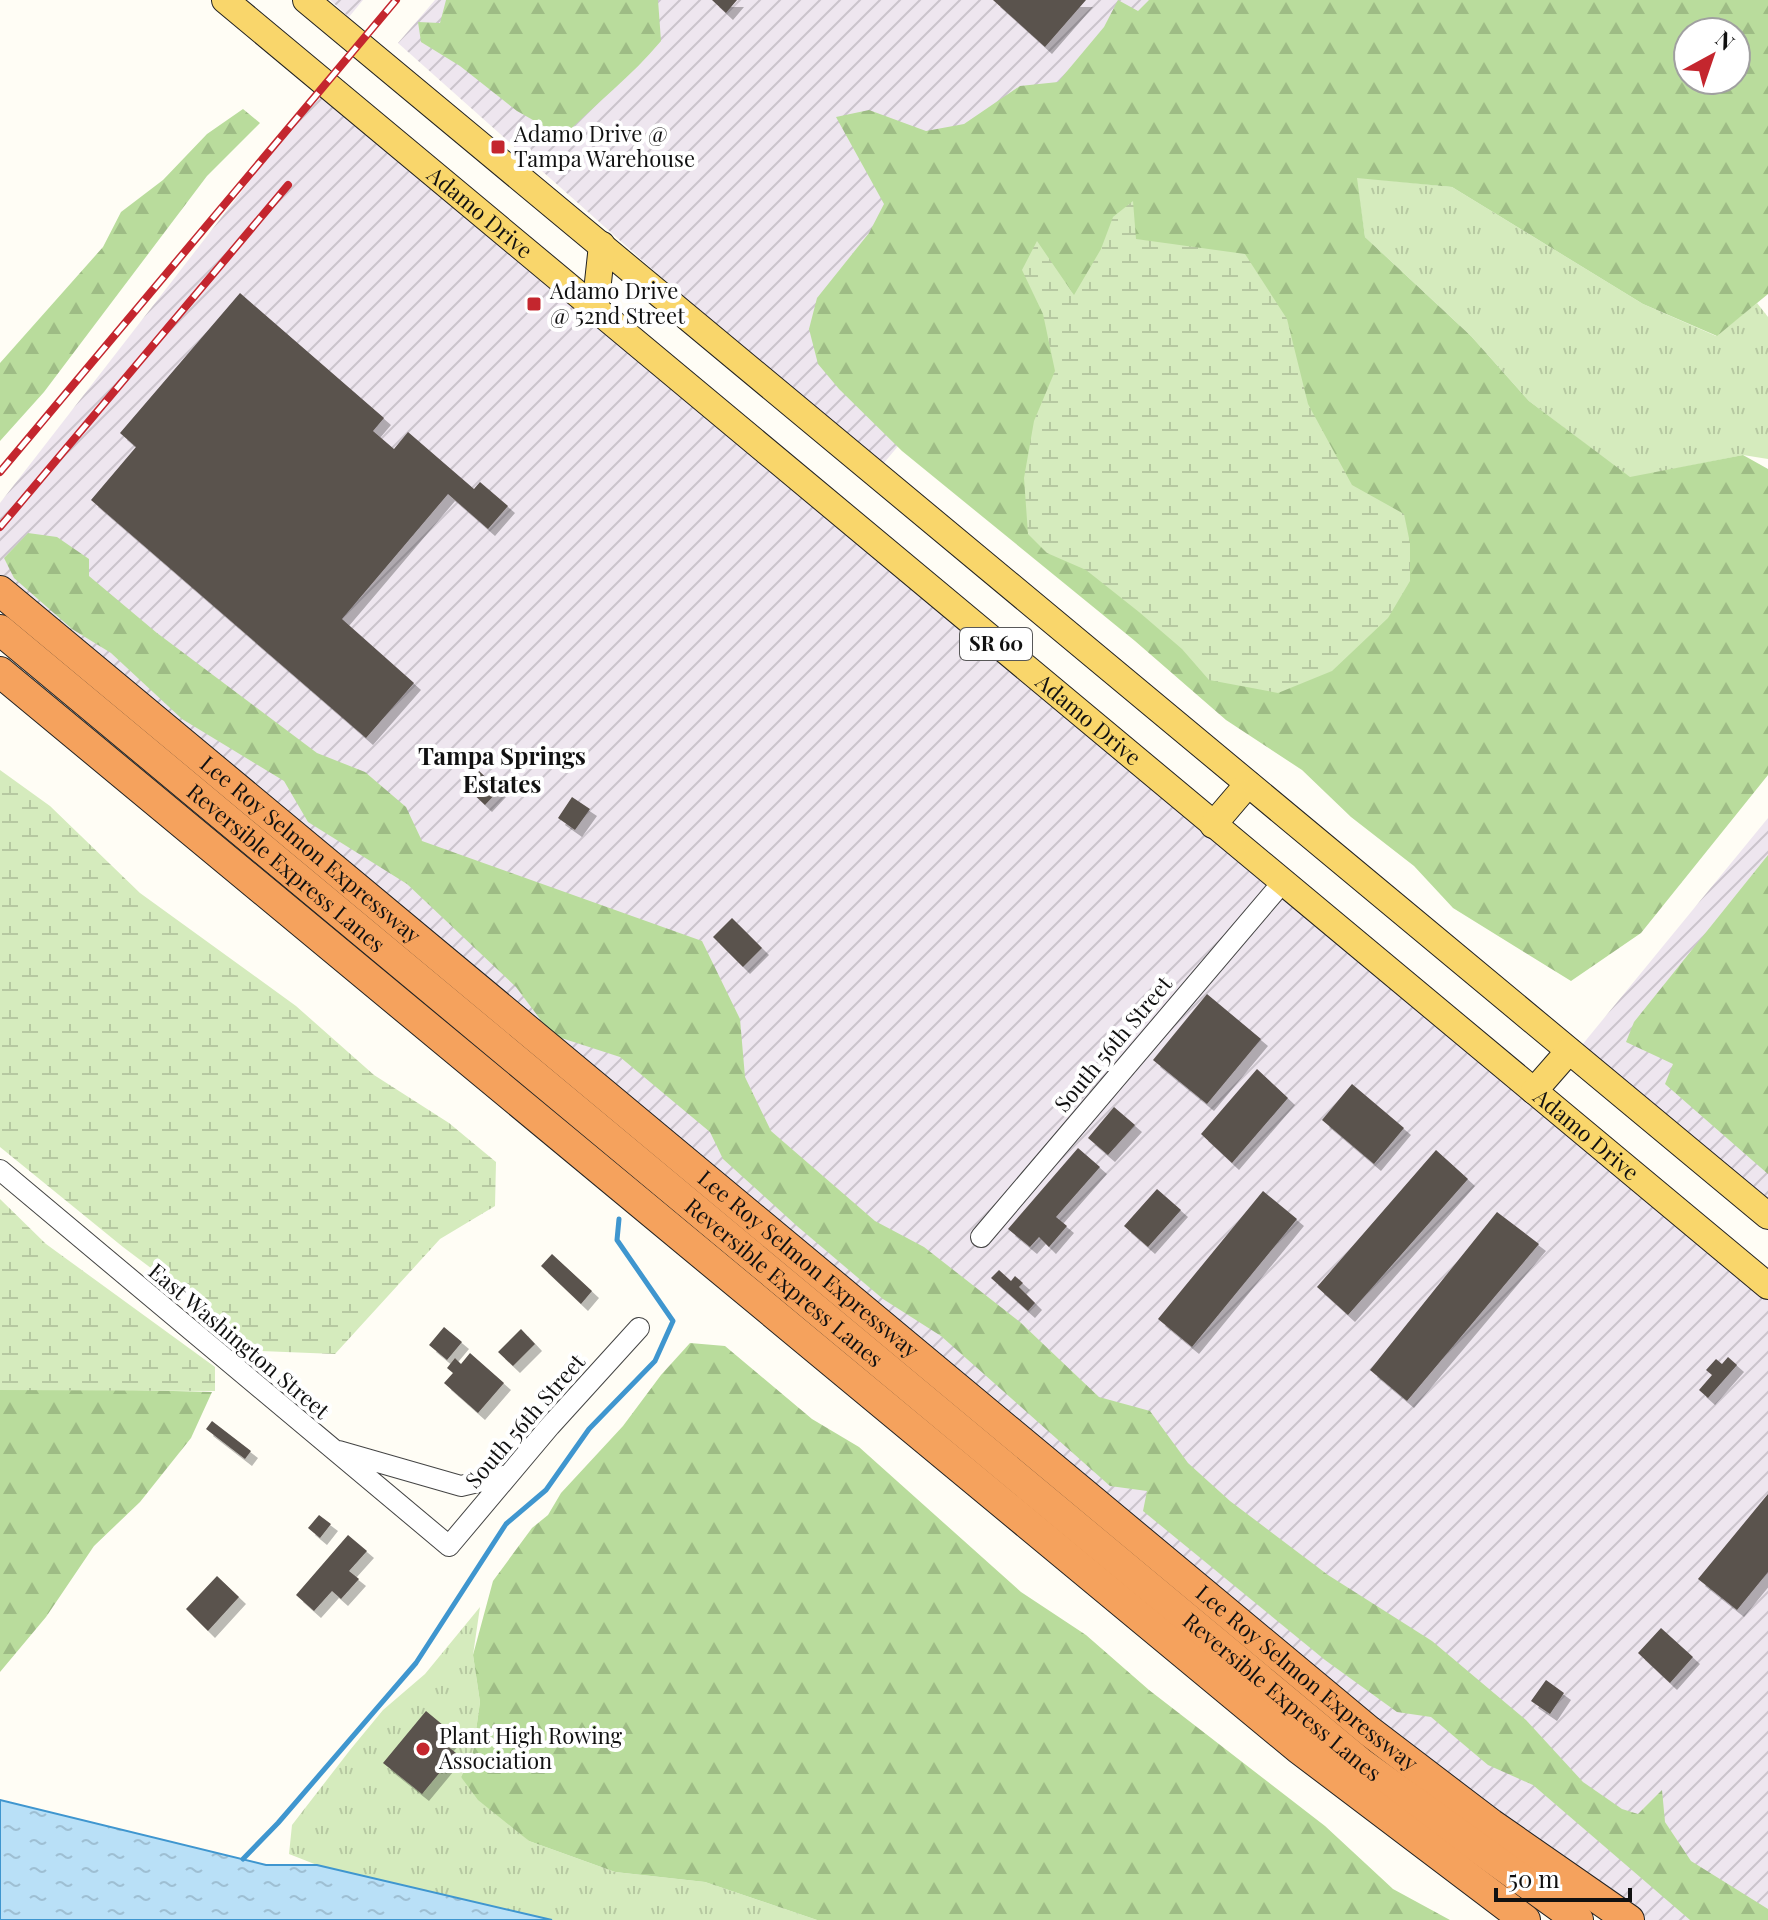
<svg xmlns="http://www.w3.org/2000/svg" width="1768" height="1920" viewBox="0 0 1768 1920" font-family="'Playfair Display',serif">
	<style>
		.industrial { fill: url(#industrial-furrows) }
		.grass { fill: url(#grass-tufts) }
		.forest { fill: url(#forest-firs); fill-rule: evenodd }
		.wetland { fill: url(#wetland-marsh) }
		.water { fill: url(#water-ripples); stroke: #3f96cf; stroke-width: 2 }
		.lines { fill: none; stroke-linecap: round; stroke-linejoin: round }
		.stream { stroke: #3f96cf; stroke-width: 5 }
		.building { fill: #5a524d; filter: url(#shadow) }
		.minor-casing { stroke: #444; stroke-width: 22 }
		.major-casing { stroke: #222; stroke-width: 28 }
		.highway-casing { stroke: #222; stroke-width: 32 }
		.minor { stroke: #fff; stroke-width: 20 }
		.major { stroke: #f9d66b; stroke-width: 26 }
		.highway { stroke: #f5a25d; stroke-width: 30 }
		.rail-casing { stroke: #c4262e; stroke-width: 8 }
		.rail { stroke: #fff; stroke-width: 5; stroke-dasharray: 15; stroke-linecap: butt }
		.poi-dot { fill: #c4262e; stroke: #fff; stroke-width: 3 }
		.labels { text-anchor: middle; stroke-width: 8; stroke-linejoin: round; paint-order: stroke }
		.shield { fill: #fff; stroke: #585858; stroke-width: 2 }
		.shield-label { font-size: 20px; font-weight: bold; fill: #111 }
		.poi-label { font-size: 22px; fill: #111; stroke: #fff; text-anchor: start }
		.street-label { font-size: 22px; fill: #111; stroke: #fff }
		.neighbourhood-label { font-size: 24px; font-weight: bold; fill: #111; stroke: #fff }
	</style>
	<defs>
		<pattern id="industrial-furrows" width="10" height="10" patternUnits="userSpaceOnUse" patternTransform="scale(2)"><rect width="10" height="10" fill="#eee6ef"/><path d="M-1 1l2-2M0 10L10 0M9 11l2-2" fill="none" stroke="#cbc4cc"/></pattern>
		<pattern id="grass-tufts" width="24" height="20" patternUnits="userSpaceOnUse" patternTransform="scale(2)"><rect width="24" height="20" fill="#d5ebbd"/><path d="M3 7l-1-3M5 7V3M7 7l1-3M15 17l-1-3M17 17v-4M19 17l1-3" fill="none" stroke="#b6c8a1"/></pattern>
		<pattern id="forest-firs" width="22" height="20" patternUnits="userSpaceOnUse" patternTransform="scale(2)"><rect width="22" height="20" fill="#b9dc9c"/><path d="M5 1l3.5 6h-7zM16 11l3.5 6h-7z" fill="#9ebc85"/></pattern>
		<pattern id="wetland-marsh" width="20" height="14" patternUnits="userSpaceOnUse" patternTransform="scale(2)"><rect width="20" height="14" fill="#d5ebbd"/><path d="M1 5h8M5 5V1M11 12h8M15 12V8" fill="none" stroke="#b6c8a1"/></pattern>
		<pattern id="water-ripples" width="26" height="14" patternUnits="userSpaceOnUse" patternTransform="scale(2)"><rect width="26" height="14" fill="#b9e0f7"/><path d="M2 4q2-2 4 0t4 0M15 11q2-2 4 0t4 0" fill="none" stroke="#9ebfd3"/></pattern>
		<filter id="shadow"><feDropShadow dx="7" dy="7" stdDeviation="0" flood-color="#0004"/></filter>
	</defs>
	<rect width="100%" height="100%" fill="#fffdf5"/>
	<path class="industrial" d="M330 0H363L349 17Z
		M435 0H1309L997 328 878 470 398 43Z
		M321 89 1768 1298V1920H1645L1401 1756 0 581V503Z
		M1768 818V1214L1573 1056Z"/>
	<path class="grass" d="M1356 177 1452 187 1643 304 1716 336 1757 303 1768 317V459L1743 455 1630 478 1529 401 1471 336 1365 237Z
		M480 1607 473 1655 480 1702 473 1752 461 1777 529 1841 615 1872 705 1882 817 1920H552L317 1865 289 1854 292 1825 350 1750 383 1710 425 1674Z"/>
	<path class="forest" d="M446 0H658L661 41C632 76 595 104 563 137L517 111 460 66 421 42 418 22 440 23Z
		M1118 0 1138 11 1149 0H1768V294L1717 336 1643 304 1452 187 1357 178 1365 237 1471 336 1529 401 1630 477 1743 455 1768 469V775L1641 933 1571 981 1453 908 1414 866 1351 817 1302 770 1226 720 1135 641 902 451 839 389 818 364 809 329 817 298 869 233 884 204 836 117 869 110 926 131 964 124 1020 86 1058 82 1104 27ZM1688 32H1736V80H1688Z
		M243 109 260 123 207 176 44 392 0 441V363L103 247 121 212 163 180 207 134Z
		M28 533 57 537 89 559V576L157 633 317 753 365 772 406 807 422 841 702 941 740 1019 745 1077 771 1131 875 1221 924 1247 1020 1322 1099 1397 1150 1411 1188 1463 1230 1501 1328 1575 1432 1641 1526 1720 1583 1782 1622 1809 1638 1814 1662 1790 1665 1822 1691 1861 1768 1909V1920H1690L1533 1785 1488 1765 1431 1717 1397 1712 1325 1660 1143 1511 1147 1491 1110 1486 941 1336 883 1299 797 1226 723 1159 710 1132 620 1057 552 1035 516 987 407 884 308 822 284 781 182 719 111 653 72 629 14 578 4 558Z
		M1768 855V1174L1665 1084 1673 1064 1626 1042 1634 1022Z
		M690 1343 725 1346 812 1419 859 1447 1021 1592 1086 1635 1149 1690 1325 1826 1393 1889 1450 1920H817L705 1882 615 1872 529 1841 478 1800 461 1777 473 1752 480 1702 473 1655 493 1581 532 1528 548 1515 561 1493 623 1426 661 1375Z
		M96 1389 212 1392 191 1438 140 1502 94 1546 46 1617 0 1672V1390Z"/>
	<path class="wetland" d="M1133 201 1136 239 1245 254 1287 319 1308 404 1352 485 1404 514 1410 543V581L1388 618 1332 671 1278 693 1209 680 1182 649 1139 612 1086 570 1047 553 1028 534 1024 478 1034 421 1055 371 1043 314 1022 270 1037 241 1074 295 1101 249 1113 217Z
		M0 770 50 806 140 893 296 1006 374 1075 449 1123 496 1162 495 1206 440 1239 335 1354 261 1351 123 1247 0 1147Z
		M0 1199 46 1244 215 1367V1391L0 1390Z"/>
	<path class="water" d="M0 1800 266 1865H317L552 1920H0Z"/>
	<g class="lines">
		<path class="stream" d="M243 1859 278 1823 416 1663 506 1524 546 1490 589 1429 655 1361 673 1321 617 1240 619 1219"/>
	</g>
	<path class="building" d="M712 0H737L726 13Z
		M993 0H1086L1045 47Z
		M240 293 384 418 373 431 394 449 408 432 474 489 480 482 508 506 488 529 448 494 342 619 414 683 366 738 91 500 136 447 120 433Z
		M476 768 499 790 485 805 462 783Z
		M572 797 590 809 575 830 558 818Z
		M732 918 762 948 743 967 713 937Z
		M1207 994 1261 1039 1207 1104 1153 1060Z
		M1257 1069 1288 1098 1232 1163 1201 1134Z
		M1352 1084 1404 1128 1374 1164 1322 1120Z
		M1114 1107 1135 1125 1108 1155 1088 1138Z
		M1078 1148 1100 1167 1056 1217 1067 1226 1049 1247 1039 1237 1030 1247 1008 1229Z
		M1436 1150 1468 1179 1348 1315 1317 1287Z
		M1157 1189 1181 1210 1148 1247 1124 1226Z
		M1263 1191 1297 1219 1192 1347 1158 1319Z
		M1497 1212 1539 1244 1407 1401 1370 1370Z
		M552 1254 592 1291 581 1304 541 1266Z
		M999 1270 1011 1281 1015 1276 1023 1283 1019 1287 1035 1303 1028 1311 991 1278Z
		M444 1327 462 1342 447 1360 429 1345Z
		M521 1329 535 1344 513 1366 498 1352Z
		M470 1353 504 1383 478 1413 444 1383 453 1373 447 1368 455 1358 461 1364Z
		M1728 1357 1737 1365 1708 1398 1699 1390 1712 1375 1706 1370 1716 1359 1722 1364Z
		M212 1421 251 1451 245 1459 206 1429Z
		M1768 1494V1572L1737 1610 1698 1579Z
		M319 1515 331 1524 320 1538 308 1528Z
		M348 1535 367 1551 349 1571 359 1579 341 1599 332 1591 314 1611 296 1595Z
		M217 1576 239 1597 208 1631 186 1609Z
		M1661 1628 1693 1657 1670 1683 1638 1653Z
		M1546 1680 1564 1693 1550 1714 1531 1701Z
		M426 1711 455 1735 446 1745 456 1753 422 1794 383 1763Z"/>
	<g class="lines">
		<g class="minor-casing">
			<path id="minor" d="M0 1170 449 1546 550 1426 639 1328
				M981 1237 1282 883
				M339 1451 461 1486 508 1475"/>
		</g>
		<g class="major-casing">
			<g id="major">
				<path id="s1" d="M225 0 1768 1286"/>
				<path d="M306 0 1768 1216"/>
				<path d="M595 310 602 245"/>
				<path d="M1213 825 1248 784"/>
				<path d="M1534 1091 1569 1051"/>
			</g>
		</g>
		<g class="highway-casing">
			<g id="highway">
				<path id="s2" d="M0 591 1369 1731 1491 1824 1629 1920"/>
				<path id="s3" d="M0 630 1362 1764 1578 1920"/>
				<path d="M0 672 1298 1748 1525 1920"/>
			</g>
		</g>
		<use href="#minor" class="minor"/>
		<use href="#major" class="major"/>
		<use href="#highway" class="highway"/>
		<g class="rail-casing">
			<path id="rail" d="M0 472 396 0
				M0 527 288 185"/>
		</g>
		<use href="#rail" class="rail"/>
	</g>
	<g class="poi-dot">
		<rect x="490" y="139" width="16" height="16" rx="4"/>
		<rect x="526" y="296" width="16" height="16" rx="4"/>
		<circle cx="423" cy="1749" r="8"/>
	</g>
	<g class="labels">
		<rect class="shield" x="960" y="628" width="72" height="32" rx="6"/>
		<g class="shield-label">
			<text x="996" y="651">SR 60</text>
		</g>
		<g class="poi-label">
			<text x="514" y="142">Adamo Drive @<tspan x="514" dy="25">Tampa Warehouse</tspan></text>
			<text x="550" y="299">Adamo Drive<tspan x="550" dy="25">@ 52nd Street</tspan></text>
			<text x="439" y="1744">Plant High Rowing<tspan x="439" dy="25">Association</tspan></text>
		</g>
		<g class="street-label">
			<text dy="8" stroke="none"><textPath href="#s1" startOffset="332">Adamo Drive</textPath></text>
			<text dy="8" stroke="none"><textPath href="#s1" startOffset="1124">Adamo Drive</textPath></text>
			<text dy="8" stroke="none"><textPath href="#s2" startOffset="404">Lee Roy Selmon Expressway</textPath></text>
			<text dy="8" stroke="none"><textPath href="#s3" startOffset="372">Reversible Express Lanes</textPath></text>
			<text transform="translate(1113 1044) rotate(-50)" y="8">South 56th Street</text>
			<text dy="8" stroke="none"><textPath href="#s1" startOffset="1772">Adamo Drive</textPath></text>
			<text dy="8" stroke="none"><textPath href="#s2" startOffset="1052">Lee Roy Selmon Expressway</textPath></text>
			<text dy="8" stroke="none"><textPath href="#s3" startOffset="1020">Reversible Express Lanes</textPath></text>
			<text transform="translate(239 1341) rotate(40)" y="8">East Washington Street</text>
			<text transform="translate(525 1421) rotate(-49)" y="8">South 56th Street</text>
			<text dy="8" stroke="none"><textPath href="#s2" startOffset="1700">Lee Roy Selmon Expressway</textPath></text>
			<text dy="8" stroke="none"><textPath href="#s3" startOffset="1668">Reversible Express Lanes</textPath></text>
		</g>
		<g class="neighbourhood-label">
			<text x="502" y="765">Tampa Springs<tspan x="502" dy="28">Estates</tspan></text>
		</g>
	</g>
	<g transform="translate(1712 56) rotate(40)"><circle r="38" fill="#ffffff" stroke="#a0a0a0" stroke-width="2"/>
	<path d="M0-6L14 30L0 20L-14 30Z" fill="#c4262e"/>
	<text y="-12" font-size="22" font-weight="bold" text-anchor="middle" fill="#111111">N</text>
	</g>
	<path d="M1496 1888v12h134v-12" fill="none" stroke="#111111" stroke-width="4"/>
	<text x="1508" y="1888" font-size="24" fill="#111111" stroke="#ffffff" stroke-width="6" paint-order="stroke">50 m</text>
</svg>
